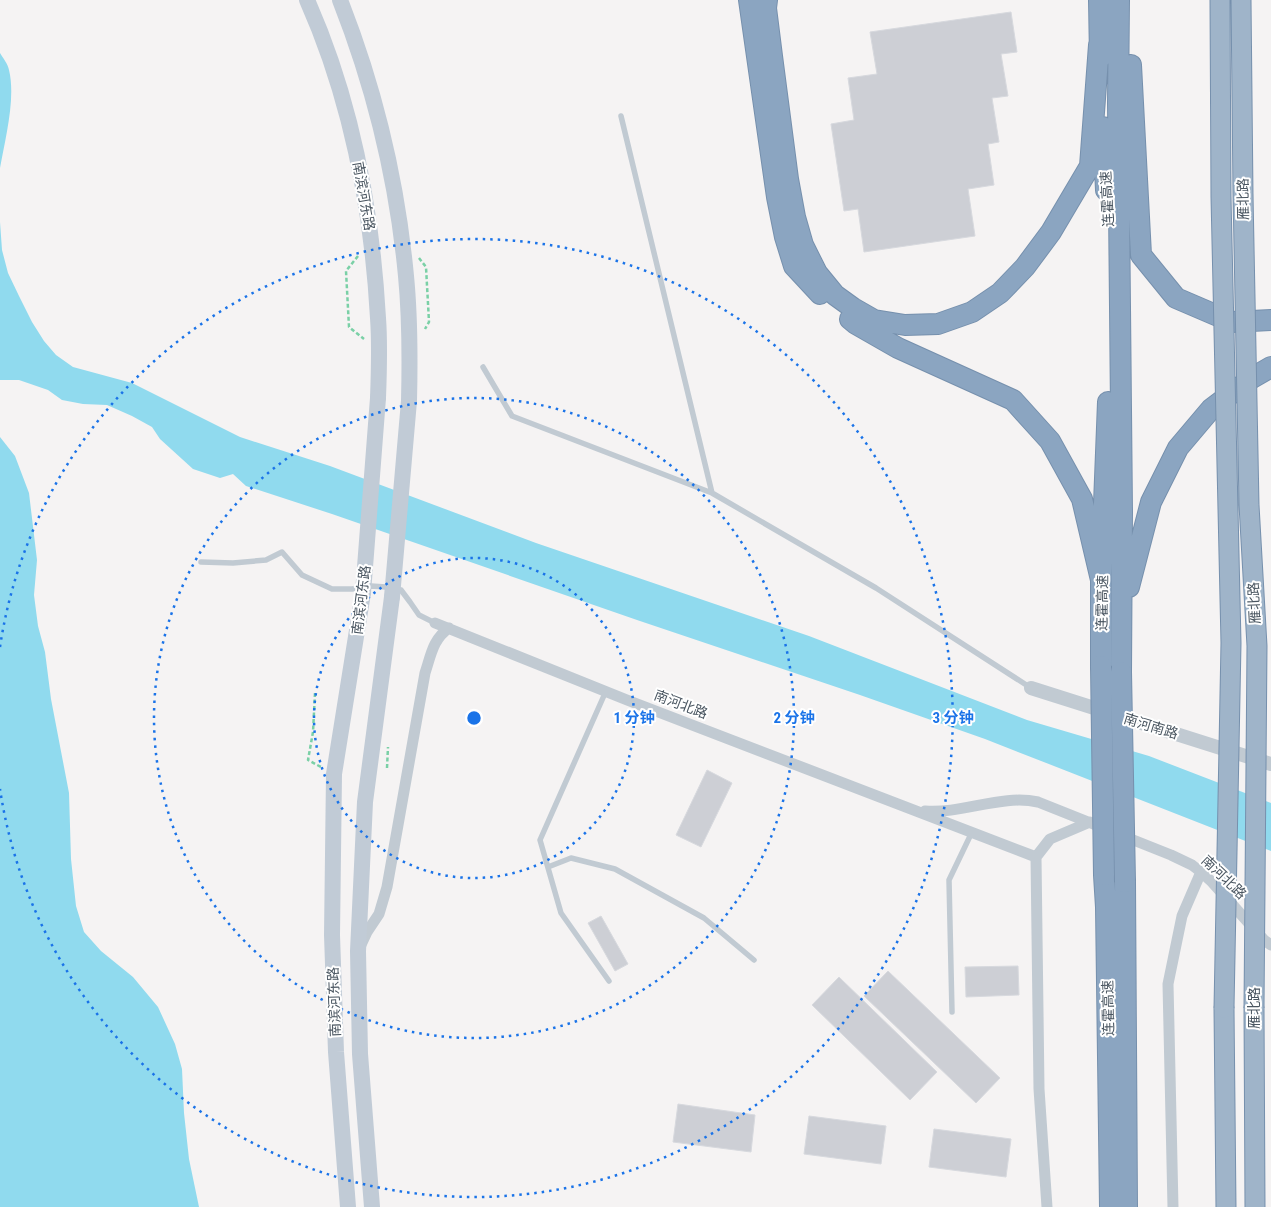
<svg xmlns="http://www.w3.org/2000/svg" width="1271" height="1207" viewBox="0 0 1271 1207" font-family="'Roboto Condensed','Noto Sans SC',sans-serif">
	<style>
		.water { fill: #90daee }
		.building { fill: #cdcfd5; stroke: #d7d9de }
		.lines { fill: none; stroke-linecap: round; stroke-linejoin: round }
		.trunk-casing { stroke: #7690ad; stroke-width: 21 }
		.motorway-casing { stroke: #7690ad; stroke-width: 22 }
		.path { stroke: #7ad0a6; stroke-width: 2.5; stroke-dasharray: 4 2.5; stroke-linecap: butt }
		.service { stroke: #c1cad2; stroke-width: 5.5 }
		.minor { stroke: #c1cad2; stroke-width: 11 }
		.tertiary { stroke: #c1cad2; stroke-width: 14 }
		.secondary { stroke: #c1cbd6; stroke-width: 16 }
		.trunk { stroke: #9fb4c9; stroke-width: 19 }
		.motorway { stroke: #8ba5c1; stroke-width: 20 }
		.trunk-bridge-casing { stroke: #7690ad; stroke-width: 21; stroke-linecap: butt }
		.motorway-bridge-casing { stroke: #7690ad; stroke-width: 22; stroke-linecap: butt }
		.secondary-bridge { stroke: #c1cbd6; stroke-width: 16 }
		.trunk-bridge { stroke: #9fb4c9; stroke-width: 19 }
		.motorway-bridge { stroke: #8ba5c1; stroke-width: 20 }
		.ring { fill: none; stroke: #1a73e8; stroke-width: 2.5; stroke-dasharray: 2.5 5 }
		.labels { text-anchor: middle; stroke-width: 4; stroke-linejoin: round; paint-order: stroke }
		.street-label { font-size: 14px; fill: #4a5661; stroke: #fff }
		.centre { fill: #1a73e8; stroke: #fff; stroke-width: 2.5 }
		.ring-label { font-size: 15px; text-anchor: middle; font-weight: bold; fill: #1a73e8; stroke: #fff; stroke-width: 4; stroke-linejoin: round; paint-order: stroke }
	</style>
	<rect width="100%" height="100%" fill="#f5f3f3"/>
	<path class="water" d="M0 53C3 58 8 64 9 70 16 98 5 140 0 168Z
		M0 222 2 250 8 273 19 296 32 322 44 341 56 355 73 367 132 383 240 437 330 466 536 543 809 636 1027 720 1149 756 1271 803V851L985 739 860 695 637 620 332 514 246 486 233 474 220 478 193 469 160 439 152 427 132 416 107 405 83 404 62 400 48 390 19 380H0Z
		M0 437 15 456 29 493 37 560 34 595 38 626 45 652 51 699 69 793 71 859 76 906 84 932 101 951 133 977 158 1007 175 1044 182 1069 184 1113 189 1159 199 1207H0Z"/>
	<path class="building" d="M1011 12 1017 52 1001 54 1008 96 992 98 999 142 988 144 994 185 968 189 975 236 864 252 858 209 844 211 831 124 854 120 848 78 877 74 870 32Z
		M707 770 732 783 701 847 676 835Z
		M601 916 628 964 615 971 588 923Z
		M1018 966 1019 995 966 997 965 967Z
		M888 971 1000 1078 976 1103 864 996Z
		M839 977 937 1072 910 1100 812 1005Z
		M678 1104 755 1115 751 1152 673 1142Z
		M809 1116 886 1126 881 1164 804 1154Z
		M934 1129 1011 1139 1006 1177 929 1167Z"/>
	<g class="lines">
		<g class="trunk-casing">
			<path id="trunk" d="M1224 1008 1226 1207
				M1254 1008 1255 1207"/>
		</g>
		<g class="motorway-casing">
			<path id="motorway" d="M749 0 777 197 785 237 794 266 820 294
				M767 0 766 8 772 56 788 179 795 217 803 245 817 273 835 295 853 308 874 320 905 325 938 324 972 312 1000 293 1025 267 1051 232 1090 166 1099 45
				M1099 0 1100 58
				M1119 0 1118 103 1122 512 1121 672
				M1131 65 1141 255 1176 298 1232 322 1271 320
				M1103 127 1106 190
				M850 319 856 324 898 348 1013 400 1050 441 1082 499 1101 580
				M1129 587 1151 502 1178 448 1211 409 1252 378 1271 367
				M1101 666V580L1108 402
				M1104 875 1106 907 1110 1207
				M1125 882 1127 1207"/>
		</g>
		<path class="path" d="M358 256 346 271 349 327 364 339
			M419 258 426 267 429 322 425 329
			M315 693 313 732 308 760 321 767
			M387 768 388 747"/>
		<path class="service" d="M621 116 712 493
			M483 367 512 416 712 493 876 588 1031 688
			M201 562 233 563 266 560 282 552 302 575 332 589H352L371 586 386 587 401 590 410 602 419 615 435 623
			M606 691 540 840 561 913 609 981
			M548 867 571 858 615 869 704 918 754 960
			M952 1012 949 880 972 832"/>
		<path class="minor" d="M435 623 627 700 1036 857 1050 839 1090 822
			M925 811C963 814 1001 794 1038 802L1171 855 1192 865 1201 872 1212 882 1264 940 1271 945
			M1036 857 1039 1089 1047 1207
			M360 947 367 932 379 914 387 887 425 673C431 655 433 639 449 628
			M1173 1207 1168 984 1182 916 1201 872"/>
		<path class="tertiary" d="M1031 688 1271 764"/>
		<path class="secondary" d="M307 0C351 99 372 210 378 318 380 345 379 372 378 398
			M340 0C375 89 397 180 406 276 410 317 410 359 409 401
			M348 1207 336 1052 332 935 334 774 363 593
			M372 1207 360 1054 358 951 365 802 392 597"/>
		<use href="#trunk" class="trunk"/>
		<use href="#motorway" class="motorway"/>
		<g class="trunk-bridge-casing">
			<path id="trunk-bridge" d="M1220 0 1221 197 1231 643 1224 1008
				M1241 0 1243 194 1249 505 1257 646 1254 1008"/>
		</g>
		<g class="motorway-bridge-casing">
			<path id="motorway-bridge" d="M1101 666 1104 875
				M1121 672 1125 882"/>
		</g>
		<path class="secondary-bridge" d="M363 593 378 398
			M392 597 409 401"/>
		<use href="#trunk-bridge" class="trunk-bridge"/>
		<use href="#motorway-bridge" class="motorway-bridge"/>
	</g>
	<g class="ring">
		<circle cx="474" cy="718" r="160"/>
		<circle cx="474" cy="718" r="320"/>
		<path d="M0 647A479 479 0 1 1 0 789"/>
	</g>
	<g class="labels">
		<g class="street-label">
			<text transform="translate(364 196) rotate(80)" y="5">南滨河东路</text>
			<text transform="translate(1107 199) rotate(-93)" y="5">连霍高速</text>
			<text transform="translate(1243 199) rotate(-91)" y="5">雁北路</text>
			<text transform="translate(361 600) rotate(-83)" y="5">南滨河东路</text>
			<text transform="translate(1102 603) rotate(-89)" y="5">连霍高速</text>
			<text transform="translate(1254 603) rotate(-93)" y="5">雁北路</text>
			<text transform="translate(681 704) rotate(21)" y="5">南河北路</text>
			<text transform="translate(1151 726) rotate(17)" y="5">南河南路</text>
			<text transform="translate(1224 877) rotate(44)" y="5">南河北路</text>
			<text transform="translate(334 1002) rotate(-92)" y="5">南滨河东路</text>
			<text transform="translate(1108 1008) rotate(-91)" y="5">连霍高速</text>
			<text transform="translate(1254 1008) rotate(-90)" y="5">雁北路</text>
		</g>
	</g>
	<circle cx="474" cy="718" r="8" class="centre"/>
	<g class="ring-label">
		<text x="634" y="723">1 分钟</text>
		<text x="794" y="723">2 分钟</text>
		<text x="953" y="723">3 分钟</text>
	</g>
</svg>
